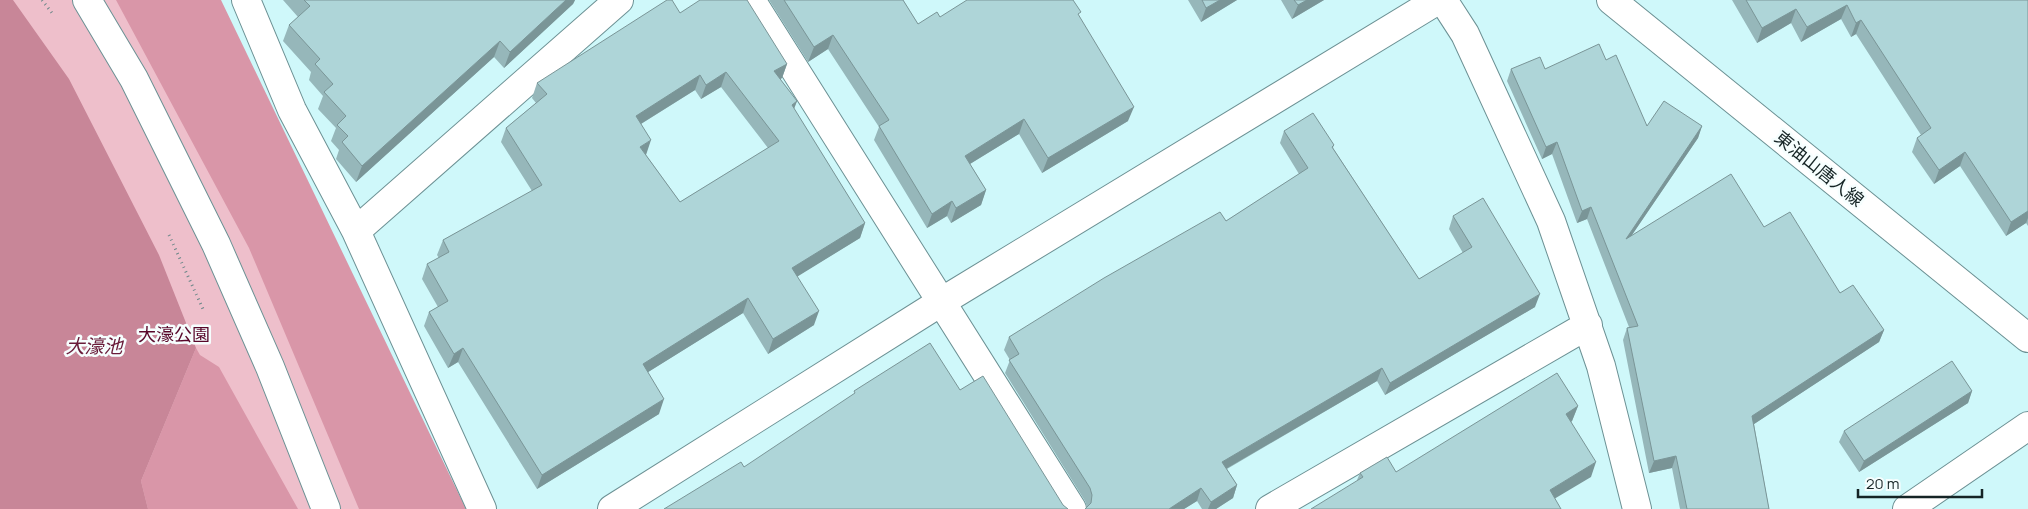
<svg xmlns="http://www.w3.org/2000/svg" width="2028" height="509" viewBox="0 0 2028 509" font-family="Manrope,'Noto Sans JP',sans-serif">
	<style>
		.green { fill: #eebfcb }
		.forest { fill: #d996a8 }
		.water { fill: #c88698 }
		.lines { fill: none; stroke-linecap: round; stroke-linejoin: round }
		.street-casing { stroke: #6c9194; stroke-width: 30 }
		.secondary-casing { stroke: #6c9194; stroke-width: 30 }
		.path { stroke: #6c8789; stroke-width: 3; stroke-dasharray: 1 4; stroke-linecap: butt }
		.street { stroke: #fff; stroke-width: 28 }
		.secondary { stroke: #fff; stroke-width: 28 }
		.wall { fill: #96b7ba; fill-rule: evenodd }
		.shaded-wall { fill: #7a9597 }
		.building { fill: #aed5d8; stroke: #7a9597; fill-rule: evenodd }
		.labels { text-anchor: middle; stroke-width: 5; stroke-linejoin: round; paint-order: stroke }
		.street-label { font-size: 18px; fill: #152425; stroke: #f6fefe }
		.park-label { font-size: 18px; fill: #58072a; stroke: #f6fefe }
		.water-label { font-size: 19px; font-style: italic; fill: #691b39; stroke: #f6fefe }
	</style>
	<rect width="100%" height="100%" fill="#cff8fa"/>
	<path class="green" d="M0 0H208L441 509H0Z"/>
	<path class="forest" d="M116 0H221L466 509H359L249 248Z
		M196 348 200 355 219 367 298 509H148L141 481Z"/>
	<path class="water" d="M0 0H13L69 79 159 255 196 348 141 481 148 509H0Z"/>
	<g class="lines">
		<g class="street-casing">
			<path id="street" d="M87 0 134 79 216 244 270 367 326 509
				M246 0 292 110 356 231 482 509
				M751 0 1072 509
				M1443 0 1465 34 1551 221 1601 366 1637 509
				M356 231 619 0
				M1270 509 1588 325
				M1907 509 2028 426"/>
		</g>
		<g class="secondary-casing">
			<path id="secondary" d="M1611 0 2028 338
				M612 509 941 302 1438 0"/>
		</g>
		<path class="path" d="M42 0 52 13
			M169 235 203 309"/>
		<use href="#street" class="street"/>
		<use href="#secondary" class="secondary"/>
	</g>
	<path class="wall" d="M283 0H575L573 4 504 68 494 57 356 182 336 159 339 150 331 141 336 128 318 109 323 96 309 80 311 72 283 41 289 25 298 17Z
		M769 0H903L918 24 940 17H1079L1128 121 1042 173 1019 134 970 164 986 190 981 205 951 223 947 216 927 228 874 140 879 127 828 49 808 62Z
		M1188 0H1237L1201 22Z
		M1281 0H1324L1292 19Z
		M1732 0H2028V226L2026 223 2006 236 1960 166 1934 184 1912 152 1917 138 1921 135 1856 34 1851 37 1841 19 1801 42 1791 23 1757 43Z
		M680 13 787 64 782 78 780 79 797 101 794 109 865 223 860 238 797 276 814 325 768 354 743 313 648 372 659 414 537 489 458 362 448 368 424 326 429 312 438 307 422 279 427 264 439 258 437 255 443 240 532 191 501 142 506 128 536 103 532 98 537 83ZM721 87 768 148 680 202 646 155 641 124 695 90 701 99Z
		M1606 60 1647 126H1702L1698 138 1632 235 1764 227 1884 330 1879 342 1754 424 1769 509H1680L1672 468 1649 473 1623 340 1627 328 1629 327 1587 219 1577 223 1552 154 1542 159 1507 81 1511 69H1545Z
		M1284 131 1334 145 1333 148 1419 279 1463 253 1449 229 1453 216 1535 307 1385 395 1377 381 1227 469 1237 485 1233 498 1216 509H1202L1197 501 1184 509H1085L1087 507 1085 501 1005 373 1010 360 1004 350 1009 337 1226 221 1299 174 1280 143Z
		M1972 391 1968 403 1859 472 1839 442 1844 431Z
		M1578 406 1572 421 1571 422 1591 477 1357 480 1360 473 1396 472Z"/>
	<path class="shaded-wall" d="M566 0H575L573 4 504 68 510 52Z
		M1220 0H1237L1201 22 1206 8Z
		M1307 0H1324L1292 19 1298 5Z
		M1847 5 1841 19 1801 42 1807 27Z
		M1796 9 1791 23 1757 43 1762 28Z
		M1861 20 1856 34 1851 37 1856 23Z
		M833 35 828 49 808 62 814 47Z
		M500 41 494 57 356 182 362 166Z
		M787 64 782 78 769 86 774 71Z
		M726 72 721 87 701 99 706 85Z
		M700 75 695 90 631 130 636 116Z
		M797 101 791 116 792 105Z
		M1134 107 1128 121 1042 173 1048 158Z
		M1024 119 1019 134 960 170 965 156Z
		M1702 126 1698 138 1621 251 1626 239Z
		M651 140 646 155 640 147Z
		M1557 142 1552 154 1542 159 1546 147Z
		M1965 152 1960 166 1934 184 1939 170Z
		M986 190 981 205 951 223 956 208Z
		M952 201 947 216 927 228 932 214Z
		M1591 207 1587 219 1577 223 1582 211Z
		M2028 211V218L2026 223 2006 236 2011 222Z
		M865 223 860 238 787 283 792 268Z
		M1540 294 1535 307 1385 395 1390 383Z
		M748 298 743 313 637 379 643 364Z
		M819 311 814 325 768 354 773 339Z
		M1884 330 1879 342 1748 428 1752 416Z
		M463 348 458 362 448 368 454 354Z
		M1382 368 1377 381 1217 474 1222 462Z
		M1972 391 1968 403 1859 472 1864 461Z
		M664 399 659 414 537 489 542 475Z
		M1578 406 1572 421 1560 429 1566 414Z
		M1676 456 1672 468 1649 473 1654 461Z
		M1596 462 1591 477 1544 505 1550 490Z
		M1237 485 1233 498 1216 509H1208L1211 502Z
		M1201 488 1197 501 1184 509H1169Z"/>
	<path class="building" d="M304 0H566L510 52 500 41 362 166 342 142 348 136 337 125 346 116 324 92 333 84 315 64 320 59 289 25 310 6Z
		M667 0H672L680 13 700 0H747L787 64 774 71 797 101 792 105 865 223 792 268 819 311 773 339 748 298 643 364 664 399 542 475 463 348 454 354 429 312 448 301 427 264 449 252 443 240 542 185 506 128 547 94 537 83ZM726 72 779 141 680 202 640 147 651 140 636 116 700 75 706 85Z
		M784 0H903L918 24 937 12 940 17 967 0H1073L1081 12 1078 14 1134 107 1048 158 1024 119 965 156 986 190 956 208 952 201 932 214 879 126 889 120 833 35 814 47Z
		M1202 0H1220L1206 8Z
		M1294 0H1307L1298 5Z
		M1746 0H2028V211L2011 222 1965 152 1939 170 1917 138 1931 128 1861 20 1856 23 1847 5 1807 27 1796 9 1762 28Z
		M1599 44 1606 60 1616 55 1647 126 1664 101 1702 126 1626 239 1731 174 1764 227 1790 212 1840 293 1853 285 1884 330 1752 416 1769 509H1687L1676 456 1654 461 1627 328 1638 326 1591 207 1582 211 1557 142 1546 147 1511 69 1540 57 1545 69Z
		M1313 113 1334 145 1332 147 1419 279 1472 247 1453 216 1483 198 1540 294 1390 383 1382 368 1222 462 1237 485 1211 502 1201 488 1169 509H1085L1091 503 1092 495 1090 488 1009 360 1019 354 1009 337 1104 278 1220 212 1226 221 1308 168 1284 131Z
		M930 343 960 390 983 376 1063 505 1068 509H664L741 462 744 467 855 393 854 391Z
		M1952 361 1972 391 1864 461 1844 431Z
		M1557 373 1578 406 1566 414 1596 462 1550 490 1561 509H1311L1363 477 1360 473 1387 457 1396 472Z"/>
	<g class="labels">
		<g class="street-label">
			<text transform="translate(1819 169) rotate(39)" y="6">東油山唐人線</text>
		</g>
		<g class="park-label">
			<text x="174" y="341">大濠公園</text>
		</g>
		<g class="water-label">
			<text x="94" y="353">大濠池</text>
		</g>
	</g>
	<path d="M1858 489v8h124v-8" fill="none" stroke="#152425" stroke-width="2.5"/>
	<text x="1866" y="489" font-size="15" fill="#152425" stroke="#f6fefe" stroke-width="4" paint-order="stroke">20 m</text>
</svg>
